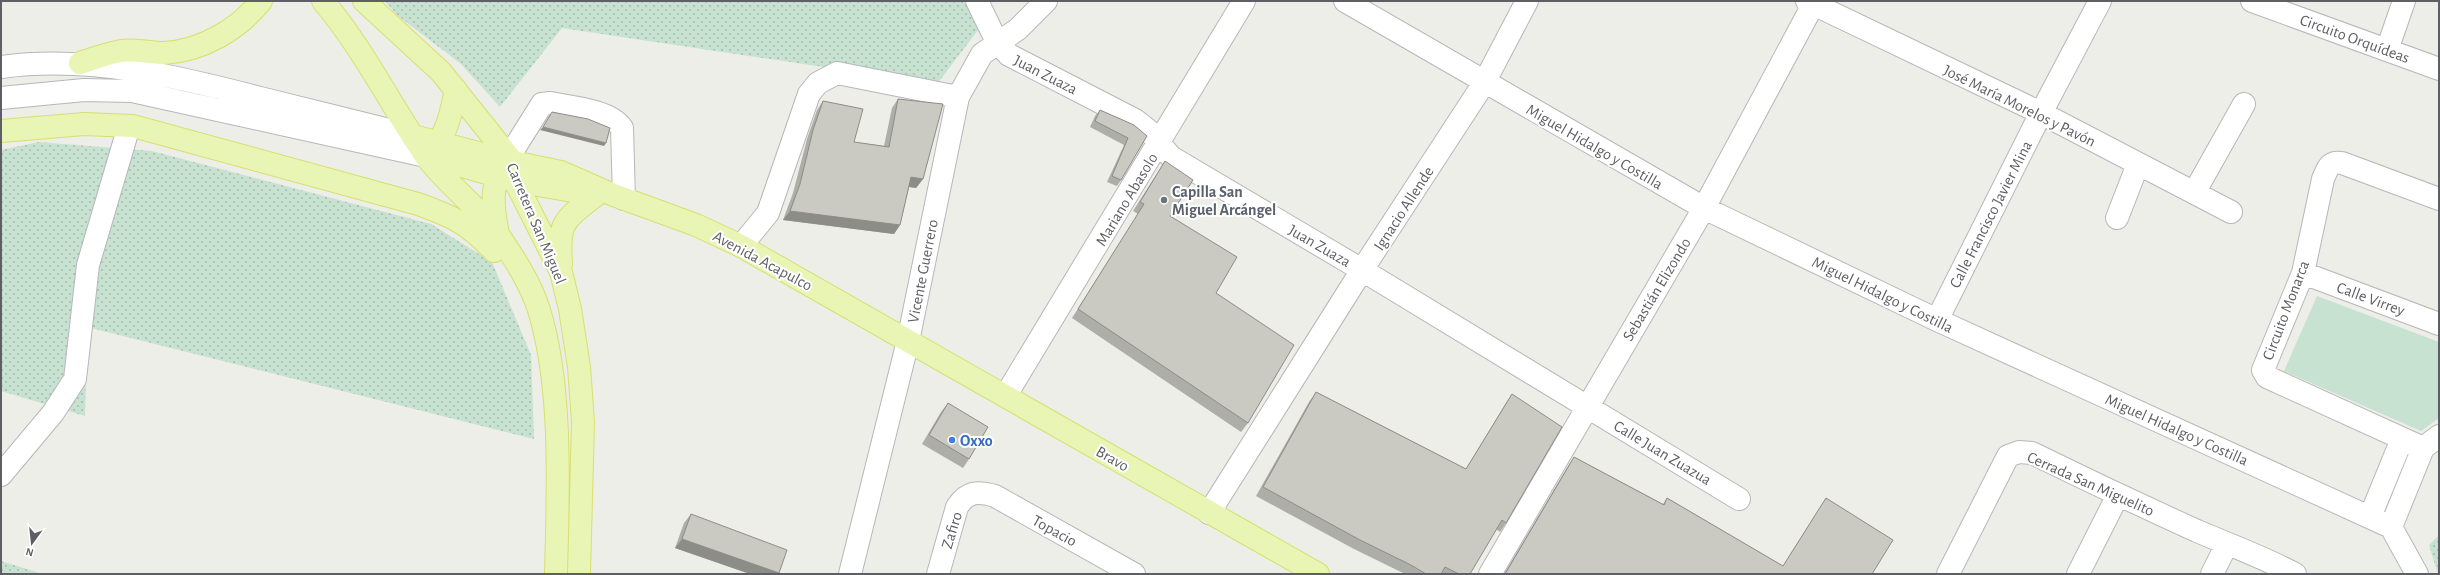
<svg xmlns="http://www.w3.org/2000/svg" width="2440" height="575" viewBox="0 0 2440 575" font-family="'Alegreya Sans',sans-serif">
	<style>
		.grass { fill: url(#grass-dots) }
		.park { fill: #c7e2d0 }
		.lines { fill: none; stroke-linecap: round; stroke-linejoin: round }
		.minor-casing { stroke: #b7b7bb; stroke-width: 24 }
		.major-casing { stroke: #d8df6f; stroke-width: 24 }
		.minor { stroke: #fff; stroke-width: 22 }
		.major { stroke: #e9f5b5; stroke-width: 22 }
		.wall { fill: #aeaea8 }
		.shaded-wall { fill: #8d8d88 }
		.building { fill: #cacac3; stroke: #8d8d88 }
		.worship-dot { fill: #6b7280; stroke: #fff; stroke-width: 1.5 }
		.shop-dot { fill: #3f7fe0; stroke: #fff; stroke-width: 1.5 }
		.labels { text-anchor: middle; stroke-width: 4; stroke-linejoin: round; paint-order: stroke }
		.street-label { font-size: 16px; fill: #5e5f65; stroke: #fff }
		.worship-label { font-size: 16px; font-weight: bold; fill: #5b616d; stroke: #fff; text-anchor: start }
		.shop-label { font-size: 16px; font-weight: bold; fill: #366cbe; stroke: #fff; text-anchor: start }
	</style>
	<defs>
		<pattern id="grass-dots" width="8" height="8" patternUnits="userSpaceOnUse"><rect width="8" height="8" fill="#c7e2d0"/><path d="M2 2h.1M6 6h.1" fill="none" stroke="#a5baac" stroke-width="1.8" stroke-linecap="round"/></pattern>
	</defs>
	<rect width="100%" height="100%" fill="#edeee7"/>
	<path class="grass" d="M385 1H964L978 30 937 84 562 28 500 107 461 64 397 15Z
		M39 142 152 151 431 224 492 262 531 355 534 439 87 327 85 416 1 391V150Z
		M2439 535V574H2438L2429 545Z
		M1 561 43 574H1Z"/>
	<path class="park" d="M2317 296 2439 342V418L2421 431 2284 371Z"/>
	<g class="lines">
		<g class="minor-casing">
			<path id="minor" d="M977 1 997 42 1009 55 1135 120 1149 131 1171 157 1362 270 1739 499
				M1345 1 1704 208 1937 320 2391 527 2417 574
				M1807 1 2041 113 2231 212
				M2252 1 2439 69
				M2387 50 2404 1
				M1 67C89 55 176 76 260 98 311 111 362 123 413 136
				M1 98 84 90 132 91 426 156
				M515 147 542 104 550 103C571 107 610 110 622 128L624 199
				M2194 193 2244 104
				M2439 199 2342 163C2329 161 2328 168 2323 179L2303 273 2263 370 2267 377 2423 448 2439 436
				M2117 218 2138 164
				M741 246 768 213 809 94 818 83 837 73 958 97
				M2303 273 2439 324
				M1937 320 2041 113 2100 1
				M1006 395 1244 1
				M1 475 53 413 75 379 88 265 129 126
				M1209 513 1362 270 1484 83 1527 1
				M2370 517 2402 439
				M2391 527 2423 448
				M850 574 908 341 958 97 982 54 1018 29 1046 1
				M938 574 957 507C967 491 978 491 995 496L1134 574
				M1490 574 1704 208 1815 1
				M1948 574 2008 456 2019 452 2032 453C2087 480 2142 506 2197 531 2230 545 2263 557 2295 574
				M2078 574 2118 495
				M2212 574 2227 544"/>
		</g>
		<g class="major-casing">
			<path id="major" d="M323 1C363 48 390 104 425 155 446 184 478 206 499 236 514 258 531 284 539 310 563 388 558 493 556 574
				M364 1 441 72 513 162 515 181 561 272 570 309 579 367 583 422 579 574
				M80 63C93 59 108 53 121 51 135 49 150 53 164 53 201 51 238 30 261 1
				M1 131 84 124 133 126 418 204C454 217 467 223 494 251
				M413 136 513 162 561 172 611 194 696 225 741 246 1318 574
				M428 154C448 134 450 116 456 90
				M430 157 515 181 596 195
				M498 235C494 212 487 181 508 165
				M561 264C558 222 563 221 596 195"/>
		</g>
		<use href="#minor" class="minor"/>
		<use href="#major" class="major"/>
	</g>
	<path class="wall" d="M898 99 923 179 916 188 909 187 900 225 894 234 783 220 793 193 807 139 817 110 823 101 854 142 884 146 892 108Z
		M1100 110 1134 125 1121 180 1117 186 1107 182 1124 145 1090 127 1095 116Z
		M1165 161 1170 216 1216 293 1248 423 1241 432 1072 318 1138 214 1133 211Z
		M1316 392 1466 469 1506 403 1512 394 1506 523 1500 532 1496 529 1470 574H1405L1354 549 1256 496 1309 402Z
		M948 403 969 459 963 468 922 444 941 412Z
		M1574 457 1663 504 1667 498 1783 566 1826 498 1872 574H1504L1568 466Z
		M691 514 779 573V574H750L675 548 684 523Z"/>
	<path class="shaded-wall" d="M543 127 606 143 604 146 540 130Z
		M911 177 923 179 916 188 904 186Z
		M790 211 900 225 894 234 783 220Z
		M682 539 779 573V574H750L675 548Z"/>
	<path class="building" d="M898 99 943 104 923 179 911 177 900 225 790 211 800 184 813 130 823 101 863 109 854 142 889 147Z
		M1100 110 1134 125 1147 136 1121 180 1112 176 1128 138 1095 121Z
		M552 112 588 119 610 128 606 143 543 127Z
		M1165 161 1193 180 1170 216 1237 257 1216 293 1294 345 1248 423 1078 309 1144 204 1140 202Z
		M1316 392 1466 469 1512 394 1562 427 1506 523 1502 520 1470 574H1459L1445 567 1441 574H1426L1411 565 1360 540 1263 487Z
		M948 403 988 427 969 459 929 435Z
		M1574 457 1664 505 1667 498 1783 566 1826 498 1893 540 1872 574H1505Z
		M691 514 787 550 779 573 682 539Z"/>
	<circle class="worship-dot" cx="1164" cy="200" r="4"/>
	<circle class="shop-dot" cx="952" cy="440" r="4"/>
	<g class="labels">
		<g class="street-label">
			<text transform="translate(2355 38) rotate(20)" y="6">Circuito Orquídeas</text>
			<text transform="translate(1046 74) rotate(27)" y="6">Juan Zuaza</text>
			<text transform="translate(2020 105) rotate(26)" y="6">José María Morelos y Pavón</text>
			<text transform="translate(1595 146) rotate(30)" y="6">Miguel Hidalgo y Costilla</text>
			<text transform="translate(1126 199) rotate(-59)" y="6">Mariano Abasolo</text>
			<text transform="translate(1403 208) rotate(-57)" y="6">Ignacio Allende</text>
			<text transform="translate(1990 214) rotate(-63)" y="6">Calle Francisco Javier Mina</text>
			<text transform="translate(537 223) rotate(67)" y="6">Carretera San Miguel</text>
			<text transform="translate(1320 245) rotate(30)" y="6">Juan Zuaza</text>
			<text transform="translate(763 260) rotate(28)" y="6">Avenida Acapulco</text>
			<text transform="translate(922 271) rotate(-79)" y="6">Vicente Guerrero</text>
			<text transform="translate(1656 289) rotate(-59)" y="6">Sebastián Elizondo</text>
			<text transform="translate(1883 294) rotate(26)" y="6">Miguel Hidalgo y Costilla</text>
			<text transform="translate(2371 298) rotate(20)" y="6">Calle Virrey</text>
			<text transform="translate(2285 310) rotate(-69)" y="6">Circuito Monarca</text>
			<text transform="translate(2177 429) rotate(24)" y="6">Miguel Hidalgo y Costilla</text>
			<text transform="translate(1663 452) rotate(31)" y="6">Calle Juan Zuazua</text>
			<text transform="translate(1113 458) rotate(30)" y="6">Bravo</text>
			<text transform="translate(2091 483) rotate(24)" y="6">Cerrada San Miguelito</text>
			<text transform="translate(951 530) rotate(-73)" y="6">Zafiro</text>
			<text transform="translate(1055 530) rotate(29)" y="6">Topacio</text>
		</g>
		<g class="worship-label">
			<text x="1172" y="197">Capilla San<tspan x="1172" dy="18">Miguel Arcángel</tspan></text>
		</g>
		<g class="shop-label">
			<text x="960" y="446">Oxxo</text>
		</g>
	</g>
	<rect width="2440" height="575" fill="none" stroke="#5e5f65" stroke-width="4"/>
	<g transform="translate(32 543) rotate(195)" stroke="#ffffff" stroke-width="3" paint-order="stroke">
	<path d="M0-3L7 15L0 10L-7 15Z" fill="#5e5f65"/>
	<text y="-6" font-size="11" font-weight="bold" text-anchor="middle" fill="#5e5f65">N</text>
	</g>
</svg>
